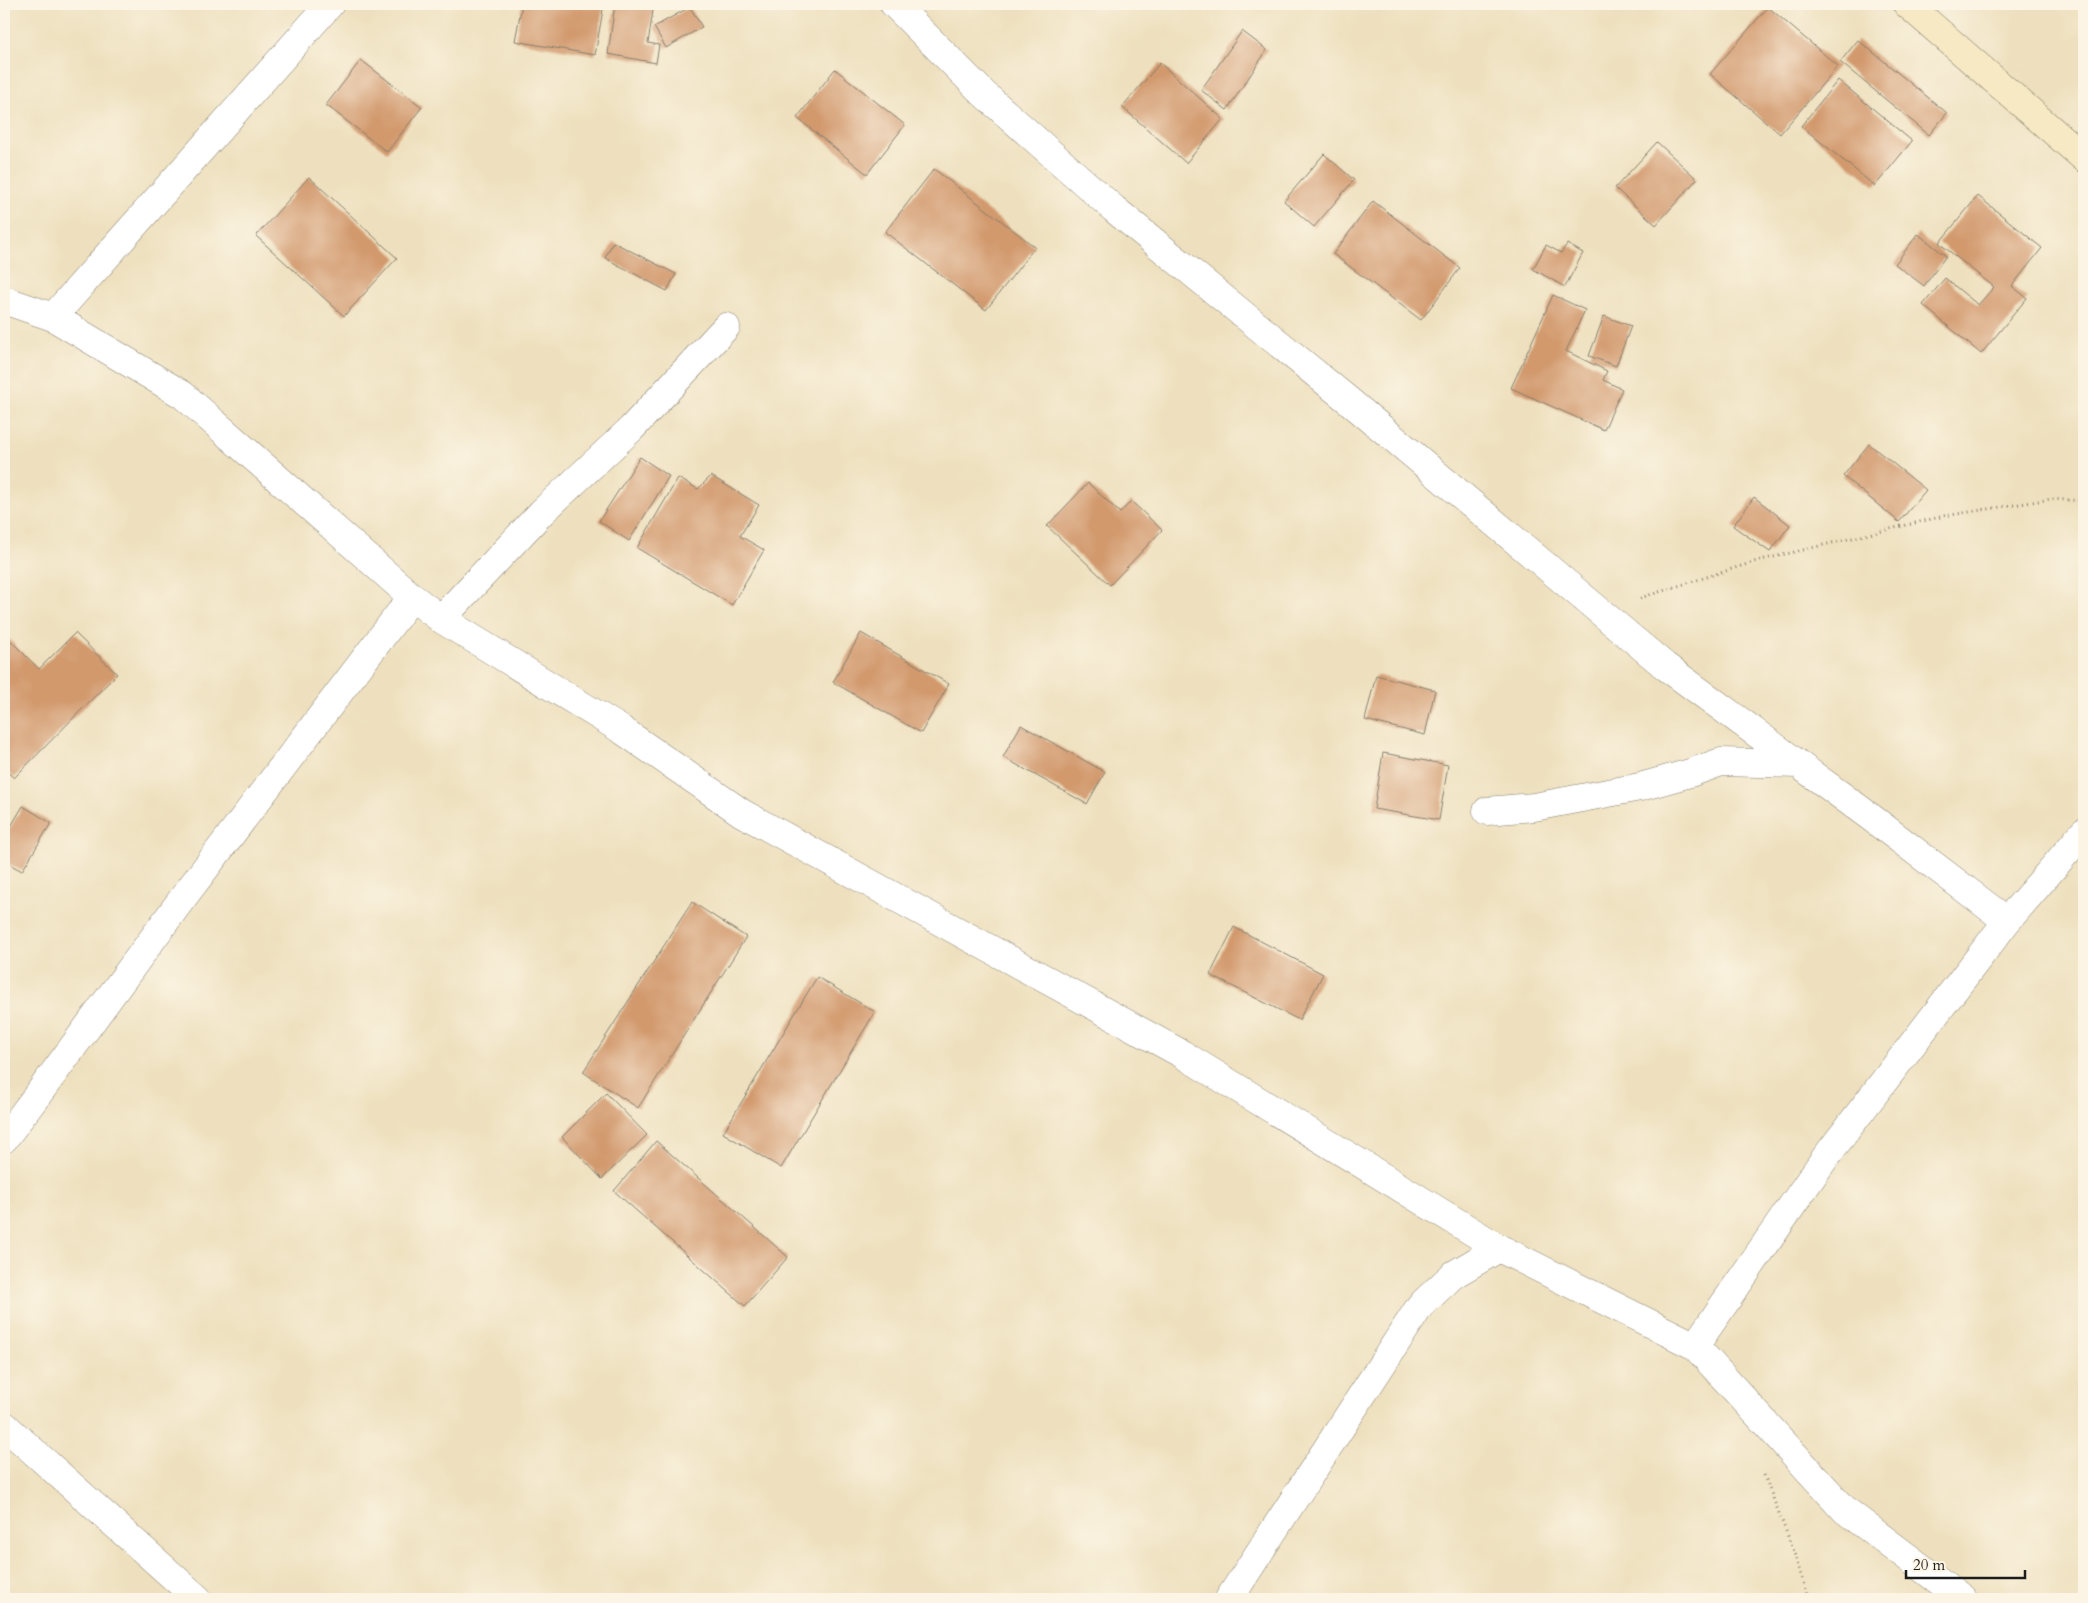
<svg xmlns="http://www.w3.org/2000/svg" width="2088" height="1603" viewBox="0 0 2088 1603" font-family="Cardo,serif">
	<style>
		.building { fill: #d2996d }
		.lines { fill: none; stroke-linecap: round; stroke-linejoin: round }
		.street-casing { stroke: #857e6d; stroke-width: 29 }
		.secondary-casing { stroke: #857e6d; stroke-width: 29 }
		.path { stroke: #857e6d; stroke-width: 3; stroke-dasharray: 1 4; stroke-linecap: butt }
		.street { stroke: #fff; stroke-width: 28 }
		.secondary { stroke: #f6e9c3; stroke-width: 28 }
	</style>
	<rect width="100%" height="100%" fill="#fcf5e5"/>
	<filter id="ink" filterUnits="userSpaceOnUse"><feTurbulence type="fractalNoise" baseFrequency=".02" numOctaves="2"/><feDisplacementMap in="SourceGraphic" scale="10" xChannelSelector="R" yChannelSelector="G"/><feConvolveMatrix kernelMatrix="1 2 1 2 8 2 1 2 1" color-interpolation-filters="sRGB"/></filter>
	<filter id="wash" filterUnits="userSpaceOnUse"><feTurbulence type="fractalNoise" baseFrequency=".0096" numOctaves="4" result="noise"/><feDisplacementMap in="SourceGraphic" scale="20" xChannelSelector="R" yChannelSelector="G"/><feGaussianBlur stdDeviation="1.12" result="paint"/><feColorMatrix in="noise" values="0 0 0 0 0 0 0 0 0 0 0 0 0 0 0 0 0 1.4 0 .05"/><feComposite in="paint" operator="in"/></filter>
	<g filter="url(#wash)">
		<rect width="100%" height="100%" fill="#eee0be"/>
		<g id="blocks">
			<path class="building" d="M522 4H604L595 55 515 41Z
				M615 4H654L648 43 659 45 656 63 608 54Z
				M690 7 702 27 666 48 654 27Z
				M1768 7 1838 66 1780 134 1710 74Z
				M1242 31 1267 50 1227 110 1201 90Z
				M1858 40 1947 113 1929 135 1840 62Z
				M361 60 422 107 387 152 326 105Z
				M1160 63 1223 119 1186 163 1122 107Z
				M835 69 905 125 867 174 797 118Z
				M1838 80 1912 141 1875 186 1801 126Z
				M1657 142 1697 179 1656 225 1615 188Z
				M1324 154 1354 180 1314 227 1284 201Z
				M934 169 1035 247 986 310 885 232Z
				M309 177 397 258 344 316 256 236Z
				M1978 196 2042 248 2012 286 2027 298 1981 354 1923 305 1945 278 1978 305 1994 287 1939 243Z
				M1373 201 1460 268 1421 320 1333 254Z
				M1918 234 1946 256 1924 286 1895 264Z
				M613 242 676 274 667 291 605 258Z
				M1567 244 1583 253 1565 287 1533 269 1546 245 1561 253Z
				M1553 295 1585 310 1566 351 1607 371 1603 380 1622 389 1604 430 1511 388Z
				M1604 316 1631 326 1616 366 1589 356Z
				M1869 444 1926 490 1899 522 1843 476Z
				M640 457 669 476 629 541 599 521Z
				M711 476 759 505 740 536 764 550 732 605 637 548 678 478 698 489Z
				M1088 483 1120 513 1131 501 1162 530 1110 585 1047 526Z
				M1754 497 1790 525 1770 552 1733 526Z
				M75 633 117 674 14 778 4 769V705L6 703 4 701V634L39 669Z
				M861 633 949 684 921 733 833 682Z
				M1376 675 1435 690 1425 735 1365 720Z
				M1021 725 1105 772 1087 804 1003 757Z
				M1383 753 1448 765 1439 820 1374 809Z
				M23 806 51 823 22 871 4 861V838Z
				M692 902 746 937 638 1108 583 1072Z
				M1234 927 1323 974 1299 1020 1210 975Z
				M817 977 875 1012 781 1168 723 1133Z
				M606 1093 647 1135 602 1179 562 1137Z
				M656 1141 788 1257 745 1306 614 1191Z"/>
		</g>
	</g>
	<g filter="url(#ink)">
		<use href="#blocks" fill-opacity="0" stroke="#857e6d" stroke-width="1"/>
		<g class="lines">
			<g class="street-casing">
				<path id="street" d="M894 4 984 94 1114 209 1348 400 1665 666 1869 816 2007 921
					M4 300 53 317 183 395 412 597 441 619 622 730 742 813 1182 1054 1499 1248 1695 1346 1845 1510 1963 1599
					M53 317 330 4
					M441 619 542 512 631 429 726 327
					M1487 811 1534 807 1640 787 1690 773 1721 762 1798 764
					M4 1139 39 1093 182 899 412 597
					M1695 1346 1825 1158 2007 921 2084 832
					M4 1425 198 1599
					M1229 1599 1420 1306 1453 1275 1499 1248"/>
			</g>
			<g class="secondary-casing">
				<path id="secondary" d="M1907 4 2084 158"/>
			</g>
			<path class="path" d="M1640 598 1757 561 1944 516 2051 499 2084 501
				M1764 1475 1793 1549 1808 1599"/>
			<use href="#street" class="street"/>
			<use href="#secondary" class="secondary"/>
		</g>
	</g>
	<rect width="2088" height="1603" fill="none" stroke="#fcf5e5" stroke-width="20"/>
	<path d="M1906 1570v8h119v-8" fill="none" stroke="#1c1c1c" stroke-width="2.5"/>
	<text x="1913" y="1570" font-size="15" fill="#1c1c1c" stroke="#fcf5e5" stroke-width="4" paint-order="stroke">20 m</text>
</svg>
